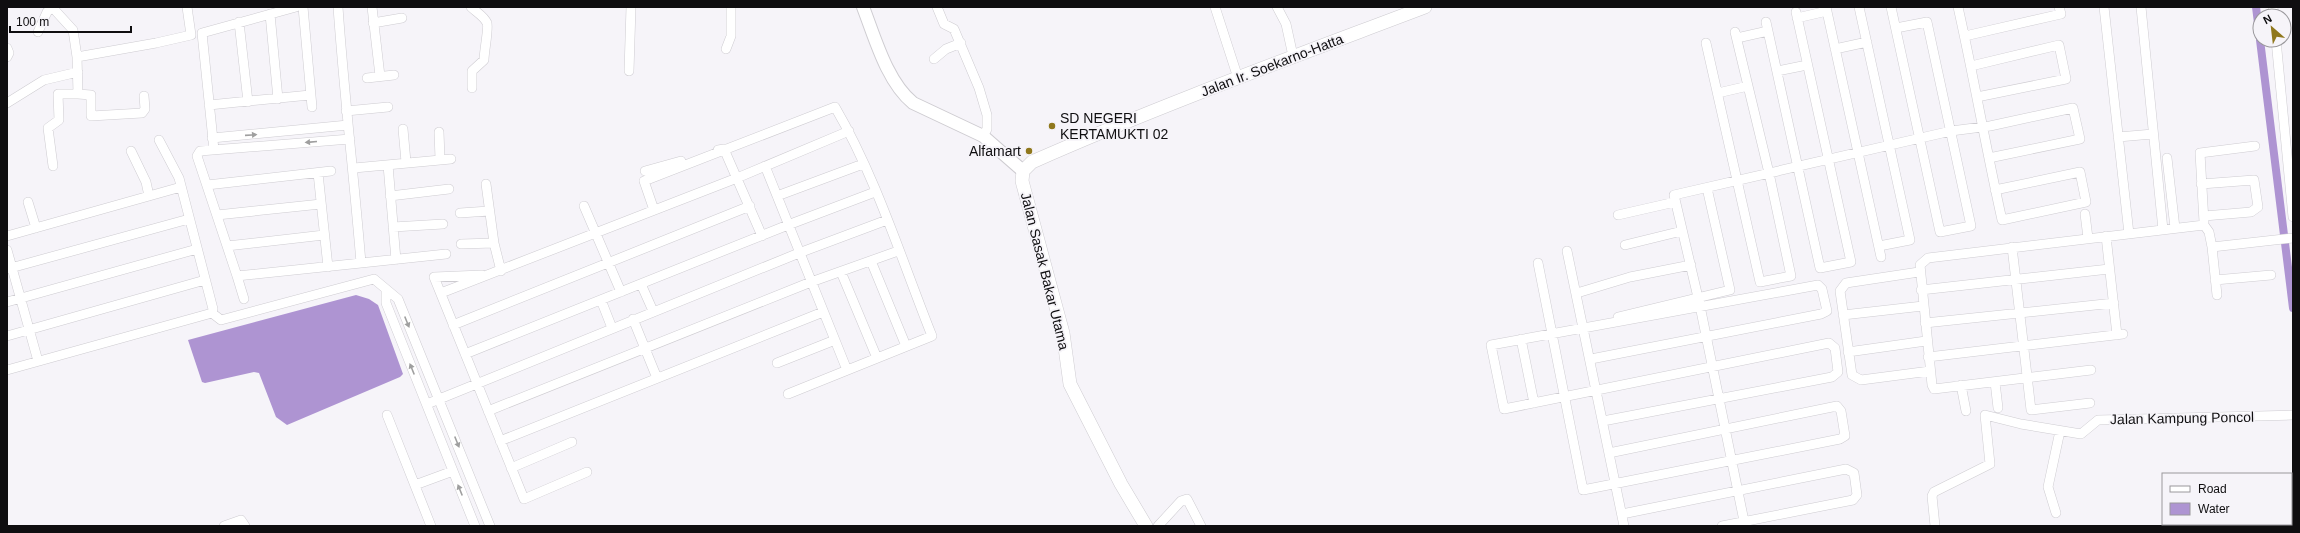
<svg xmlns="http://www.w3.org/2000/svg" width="2300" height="533" viewBox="0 0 2300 533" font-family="Arial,sans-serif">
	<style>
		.water { fill: #ae94d2 }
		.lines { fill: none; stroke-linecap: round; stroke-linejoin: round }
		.canal { stroke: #ae94d2; stroke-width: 8 }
		.minor-casing { stroke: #ceccd1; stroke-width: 10 }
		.tertiary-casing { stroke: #ceccd1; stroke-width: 14 }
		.secondary-casing { stroke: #ceccd1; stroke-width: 14 }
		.minor { stroke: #fff; stroke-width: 9 }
		.tertiary { stroke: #fff; stroke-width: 12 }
		.secondary { stroke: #fff; stroke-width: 13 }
		.oneway { fill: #9f9f9f }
		.poi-dot { fill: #90781d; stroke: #f6f4f9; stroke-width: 1.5 }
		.labels { text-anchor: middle; stroke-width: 3.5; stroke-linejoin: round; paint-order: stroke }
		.street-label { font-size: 14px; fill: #0f0e10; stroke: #f6f4f9 }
		.poi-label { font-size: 14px; fill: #0f0e10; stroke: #f6f4f9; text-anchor: start }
	</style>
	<rect width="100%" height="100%" fill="#f6f4f9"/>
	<path class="water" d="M356 295 369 299 378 305 403 374 400 377 287 425 276 417 259 373 254 372 205 383 202 382 188 340Z"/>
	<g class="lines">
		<path class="canal" d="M2256 7 2260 39
			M2260 40 2293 308"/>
		<g class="minor-casing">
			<path id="minor" d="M52 7 73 30 77 57 78 94 91 95V116L142 113 145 109 144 96
				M303 7 312 107
				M338 7C344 93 354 177 361 263L237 276 197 156 200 151 350 139
				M372 7 380 76
				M471 7C476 12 484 16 487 23 489 27 484 52 484 60L472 71V88
				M937 7 944 24 954 29 979 88 987 115V129L983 136
				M1215 7 1238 78
				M1277 7 1286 24 1293 56
				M1826 7 1881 257
				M1859 7 1910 240 1879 246
				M1891 7 1940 232 1971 226 1927 22 1896 28
				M1958 7C1974 78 1986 149 2002 220L2086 202 2080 172 1995 190
				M2104 7 2129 234
				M2141 7 2163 230
				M2273 7 2274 16
				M270 14 278 99
				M1797 18 1827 11
				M239 22 248 102
				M1766 22 1820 268 1851 262 1796 12
				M373 23 402 18
				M38 32 47 12 52 8
				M1965 36 2061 14 2059 7
				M1737 38 1768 31
				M2276 40 2293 217
				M1706 43 1760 282 1791 276 1769 173 1735 32
				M7 48 9 53 7 57
				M726 49 731 36V7
				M1835 49 1867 42
				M77 57 156 43 191 35 187 7
				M934 59 946 49 961 43
				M1971 66 2059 45 2066 79 1977 97
				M629 71 631 7
				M1777 71 1807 65
				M367 78 394 75
				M1718 93 1748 86
				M7 103 44 80 78 72
				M209 105 310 95
				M346 111 388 107
				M403 129 406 162
				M439 132 440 159
				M2118 137 2153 134
				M212 138 348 125
				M159 140 179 178 213 309 212 313 221 320 374 279 398 299 490 526
				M214 150 202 33 296 7
				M718 150 724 149 762 236
				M131 151 146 182 149 196
				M2167 158 2175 228
				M388 165 396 260
				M53 166 48 128 59 120 58 94H78
				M765 166 847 370
				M354 168 451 159
				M645 171 681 161
				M318 173 328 267
				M486 184 494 243 501 271
				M2201 184 2254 180 2258 207 2251 212 2204 216
				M207 185 331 171
				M390 196 449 189
				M777 196 863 164
				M28 202 36 228
				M584 206 621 292
				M654 210 644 181 835 107C876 177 902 261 932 336L788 394
				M460 213 489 211
				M2085 214 2088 238
				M217 215 321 204
				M1618 215 1675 202
				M2204 222 2200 153 2255 146
				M393 227 443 224
				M7 236 181 187
				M2106 236 2117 335
				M461 244 494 243
				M1625 245 1682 231
				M227 246 324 235
				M2012 247 2031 410 2090 403
				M2212 247 2217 295
				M7 250 38 361
				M1567 251 1624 526
				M871 261 906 346
				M361 263 446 254
				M1538 263 1583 490 1840 439 1845 436 1841 411 1837 406 1609 453
				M7 269 189 219
				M841 272 877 358
				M1919 272 1846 283 1840 291 1852 375 1861 380 1930 371
				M482 275 434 277 524 499 587 472
				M237 276 244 299
				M2215 280 2271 275
				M641 284 653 311
				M1921 290 2109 269
				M386 291V303L475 526
				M441 293 737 178 849 131
				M1577 293 1630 277 1691 265
				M601 300 612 328
				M7 302 197 249
				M1843 315 1923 306
				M1618 317 1730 290 1707 188
				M633 319 657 378
				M1925 323 2114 303
				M453 325 750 206
				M7 336 205 280
				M1521 339 1534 403
				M1848 352 1926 341
				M465 354 788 225 875 192
				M1928 357 2123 334
				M1591 359 1821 314 1827 311 1822 289 1818 285 1491 345 1504 409 1829 343 1835 348 1838 372 1832 377 1603 421
				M777 363 835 340
				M7 370 212 313
				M2091 370 1934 389 1932 385 1920 265 1928 258 2204 225 2209 232 2212 247 2293 238
				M1995 382 1998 408
				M1961 385 1966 411
				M427 404 799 253 887 220
				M488 411 811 282 898 251
				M387 415 431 526
				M500 441 823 312
				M511 468 572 442
				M415 485 453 471
				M2056 513 2048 487 2060 431
				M1622 514 1846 469 1854 473 1857 495 1853 500 1722 526
				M1744 521 1700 306 1674 195 1951 131 1990 126 2073 108 2080 139 1989 158
				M224 526 241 520 245 526
				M1158 526 1181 501 1187 499 1201 526
				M1935 526 1932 496 1934 492 1990 464 1985 415 2021 424 2081 434 2098 420 2293 415"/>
		</g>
		<g class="tertiary-casing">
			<path id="tertiary" d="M863 7C875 38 887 82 913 103L983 136 1023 171"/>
		</g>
		<g class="secondary-casing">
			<path id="secondary" d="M1146 526 1121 484 1070 384 1063 333 1022 181 1023 171 1032 162C1161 105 1293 57 1425 7"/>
		</g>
		<use href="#minor" class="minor"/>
		<use href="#tertiary" class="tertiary"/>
		<use href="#secondary" class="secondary"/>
	</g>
	<defs><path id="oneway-solid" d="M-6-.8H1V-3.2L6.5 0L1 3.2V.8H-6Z"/></defs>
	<g class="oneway">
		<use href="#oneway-solid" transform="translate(251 135) rotate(-4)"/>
		<use href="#oneway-solid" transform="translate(311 142) rotate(175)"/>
		<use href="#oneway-solid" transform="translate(407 322) rotate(68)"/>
		<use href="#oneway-solid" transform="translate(412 369) rotate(-112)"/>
		<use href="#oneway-solid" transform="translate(457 442) rotate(68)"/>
		<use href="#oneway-solid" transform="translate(460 490) rotate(-112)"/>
	</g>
	<g class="poi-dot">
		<circle cx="1052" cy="126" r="4"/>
		<circle cx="1029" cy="151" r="4"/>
	</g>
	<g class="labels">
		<g class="street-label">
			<text transform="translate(1272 65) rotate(-21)" y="5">Jalan Ir. Soekarno-Hatta</text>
			<text transform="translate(1045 271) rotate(76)" y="5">Jalan Sasak Bakar Utama</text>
			<text transform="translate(2182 418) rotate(-1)" y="5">Jalan Kampung Poncol</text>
		</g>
		<g class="poi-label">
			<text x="1060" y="123">SD NEGERI<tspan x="1060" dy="16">KERTAMUKTI 02</tspan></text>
			<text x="1021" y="156" text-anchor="end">Alfamart</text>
		</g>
	</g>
	<rect width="2300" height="533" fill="none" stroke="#0f0e10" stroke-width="16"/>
	<rect x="2162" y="473" width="130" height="52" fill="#f6f4f9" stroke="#9a989c"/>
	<rect x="2170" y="486" width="20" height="6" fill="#ffffff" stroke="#9a989c"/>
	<text x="2198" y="493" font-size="12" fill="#0f0e10">Road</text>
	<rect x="2170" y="503" width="20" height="12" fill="#ae94d2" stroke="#9a989c"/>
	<text x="2198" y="513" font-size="12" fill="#0f0e10">Water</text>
	<g transform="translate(2272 28) rotate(332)"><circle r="19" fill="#f6f4f9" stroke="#9a989c"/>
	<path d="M0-3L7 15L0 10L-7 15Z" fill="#90781d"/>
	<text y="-6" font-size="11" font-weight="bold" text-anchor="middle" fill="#0f0e10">N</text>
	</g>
	<path d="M10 26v6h121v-6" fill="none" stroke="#0f0e10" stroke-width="2"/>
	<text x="16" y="26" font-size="12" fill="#0f0e10" stroke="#f6f4f9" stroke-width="3" paint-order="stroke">100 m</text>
</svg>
